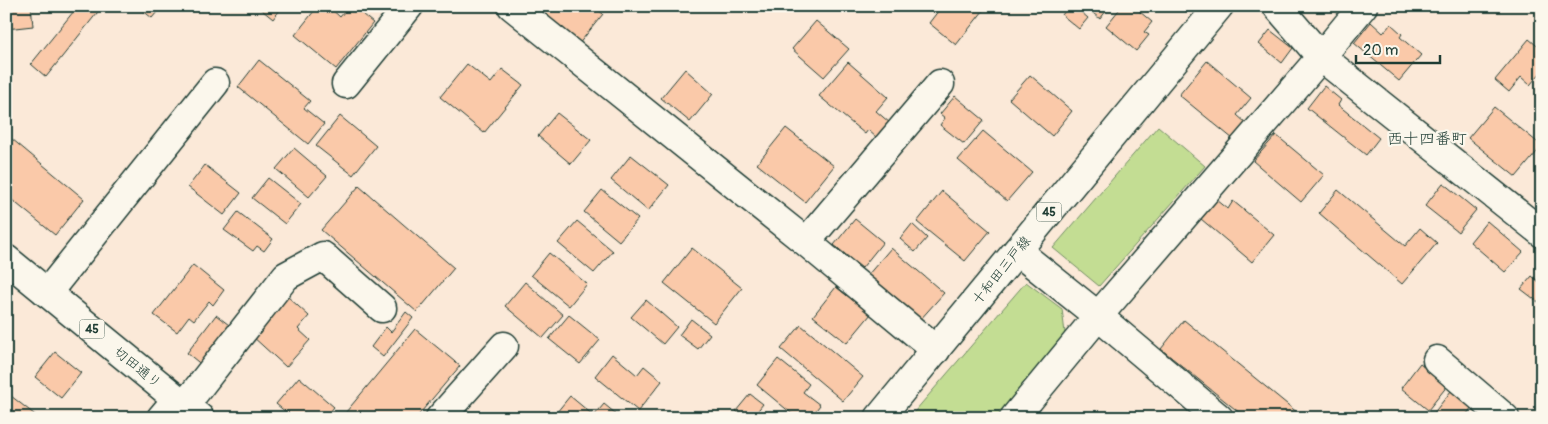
<svg xmlns="http://www.w3.org/2000/svg" width="1548" height="424" viewBox="0 0 1548 424" font-family="Pangolin,'Klee One',sans-serif">
	<style>
		.green { fill: #c3dd93; stroke: #718d64 }
		.building { fill: #fac9a9; stroke: #1f3d34 }
		.lines { fill: none; stroke-linecap: round; stroke-linejoin: round }
		.minor-casing { stroke: #1f3d34; stroke-width: 31 }
		.major-casing { stroke: #1f3d34; stroke-width: 31 }
		.minor { stroke: #fbf7ec; stroke-width: 28 }
		.major { stroke: #fbf7ec; stroke-width: 28 }
		.labels { text-anchor: middle; stroke-width: 4.5; stroke-linejoin: round; paint-order: stroke }
		.shield { fill: #fbf7ec; stroke: #61756b; stroke-width: 1 }
		.shield-label { font-size: 12px; font-weight: bold; fill: #1f3d34 }
		.street-label { font-size: 14px; fill: #1f3d34; stroke: #fbf7ec }
		.quarter-label { font-size: 16px; fill: #1f3d34; stroke: #fbf7ec }
	</style>
	<rect width="100%" height="100%" fill="#fbe9d8"/>
	<filter id="ink" filterUnits="userSpaceOnUse"><feTurbulence type="fractalNoise" baseFrequency=".02" numOctaves="2"/><feDisplacementMap in="SourceGraphic" scale="10" xChannelSelector="R" yChannelSelector="G"/><feConvolveMatrix kernelMatrix="1 2 1 2 8 2 1 2 1" color-interpolation-filters="sRGB"/></filter>
	<g filter="url(#ink)">
		<path class="green" d="M1158 126 1205 166 1099 286 1053 248Z
			M1026 282 1062 309 1066 341 1000 418H909Z"/>
		<path class="building" d="M6 6H31L33 26 6 29Z
			M78 6H99L101 8 46 77 31 64Z
			M137 6H162L152 18Z
			M257 6H283L273 19Z
			M318 6H328L340 17 349 6H352L373 23 336 69 295 35Z
			M535 6H594L603 14 578 45 534 8Z
			M942 6H987L956 45 929 23Z
			M1069 6H1074L1088 18 1079 29 1062 15Z
			M1085 6H1110L1100 19Z
			M1122 6H1133L1152 22 1144 32 1149 35 1136 51 1106 26Z
			M816 21 849 49 824 77 792 49Z
			M1371 22 1383 33 1391 24 1402 34 1400 37 1421 55 1399 81 1354 43Z
			M1270 30 1293 48 1282 63 1259 44Z
			M1529 39 1542 50V71L1530 85 1521 77 1509 92 1495 80Z
			M259 60 310 101 304 108 324 124 308 144 238 87Z
			M1207 61 1251 98 1237 115 1246 123 1233 139 1179 95Z
			M848 62 888 97 876 111 890 123 877 138 868 130 865 134 819 96Z
			M467 64 491 83 502 69 523 85 484 133 440 97Z
			M685 69 713 94 690 122 661 98Z
			M1030 75 1072 111 1052 136 1009 99Z
			M1324 86 1341 100 1338 105 1379 138 1366 155 1307 108Z
			M955 96 984 120 964 144 940 125 945 118 940 114Z
			M1494 107 1542 146 1516 177 1468 138Z
			M557 113 591 140 571 164 538 136Z
			M340 116 376 146 353 175 316 146Z
			M786 128 834 166 805 202 757 164Z
			M983 131 1032 172 1007 201 958 160Z
			M1276 135 1324 175 1301 202 1253 161Z
			M12 139 84 199 55 235 6 195V146Z
			M294 148 327 176 309 197 276 169Z
			M631 155 669 185 648 211 611 180Z
			M205 165 241 193 224 215 188 187Z
			M268 178 301 204 285 224 252 198Z
			M1443 183 1476 210 1458 232 1425 206Z
			M359 186 454 268 417 312 321 230Z
			M602 190 638 219 619 241 584 212Z
			M1338 190 1405 246 1420 228 1437 243 1402 284 1319 213Z
			M942 191 990 231 965 261 917 222Z
			M1217 200 1228 209 1233 201 1274 235 1252 262 1201 219Z
			M238 212 273 239 264 251 257 246 253 251 224 230Z
			M855 219 883 242 862 268 834 245Z
			M577 221 613 251 594 273 558 243Z
			M1487 221 1523 252 1505 272 1470 242Z
			M912 224 927 238 915 252 900 239Z
			M692 248 742 288 714 323 664 283Z
			M891 248 944 293 919 321 867 276Z
			M549 253 587 284 569 306 531 275Z
			M193 265 224 290 213 305 209 301 194 320 189 316 177 332 154 315Z
			M1532 276 1541 284 1542 283V305L1521 289Z
			M525 282 563 315 543 338 505 306Z
			M836 287 871 314 847 343 813 316Z
			M287 296 309 316 298 329 310 340 286 367 252 336Z
			M646 300 677 327 663 344 631 317Z
			M406 312 413 318 383 357 371 347 386 327 391 332Z
			M216 315 233 328 203 366 187 353Z
			M569 315 600 340 580 364 549 339Z
			M691 319 710 334 698 349 679 335Z
			M1184 320 1304 418H1246L1161 349Z
			M801 325 863 377 843 401 781 349Z
			M415 329 460 366 416 418H341Z
			M55 352 81 373 61 398 35 377Z
			M612 354 637 375 644 366 662 381 638 411 595 376Z
			M778 359 809 384 803 392 820 405 810 418H797L757 385Z
			M1420 363 1448 385 1428 410 1401 388Z
			M299 377 334 407 325 418H293L276 404Z
			M1451 391 1472 407 1464 418H1438L1433 414Z
			M6 392 39 418H6Z
			M750 394 763 404 752 418H744L736 411Z
			M570 396 594 416 604 404 621 418H552Z"/>
		<g class="lines">
			<g class="minor-casing">
				<path id="minor" d="M512 6 806 242 936 350
					M1277 6 1321 57 1542 233
					M346 84 409 6
					M806 242 940 84
					M1017 251 1098 316 1219 418
					M47 293 215 83
					M1437 360 1505 418
					M185 405 286 276 323 256 382 308
					M161 418 177 399
					M440 418 504 346
					M1014 418 1098 316 1321 57 1363 6"/>
			</g>
			<g class="major-casing">
				<path id="major" d="M6 259 200 418
					M879 418 1219 6"/>
			</g>
			<use href="#minor" class="minor"/>
			<use href="#major" class="major"/>
		</g>
	</g>
	<g class="labels">
		<g class="shield">
			<rect x="1036.5" y="202.5" width="25" height="19" rx="4"/>
			<rect x="79.5" y="319.5" width="25" height="19" rx="4"/>
		</g>
		<g class="shield-label">
			<text x="1049" y="216">45</text>
			<text x="92" y="333">45</text>
		</g>
		<g class="street-label">
			<text transform="translate(1001 270) rotate(-51)" y="5">十和田三戸線</text>
			<text transform="translate(138 367) rotate(39)" y="5">切田通り</text>
		</g>
		<g class="quarter-label">
			<text x="1427" y="144">西十四番町</text>
		</g>
	</g>
	<rect width="1548" height="424" fill="none" stroke="#fbf7ec" stroke-width="25"/>
	<rect x="12" y="12" width="1523" height="399" fill="none" stroke="#1f3d34" stroke-width="2" filter="url(#ink)"/>
	<path d="M1356 55v8h84v-8" fill="none" stroke="#1f3d34" stroke-width="2.5"/>
	<text x="1363" y="55" font-size="15" fill="#1f3d34" stroke="#fbf7ec" stroke-width="4" paint-order="stroke">20 m</text>
</svg>
